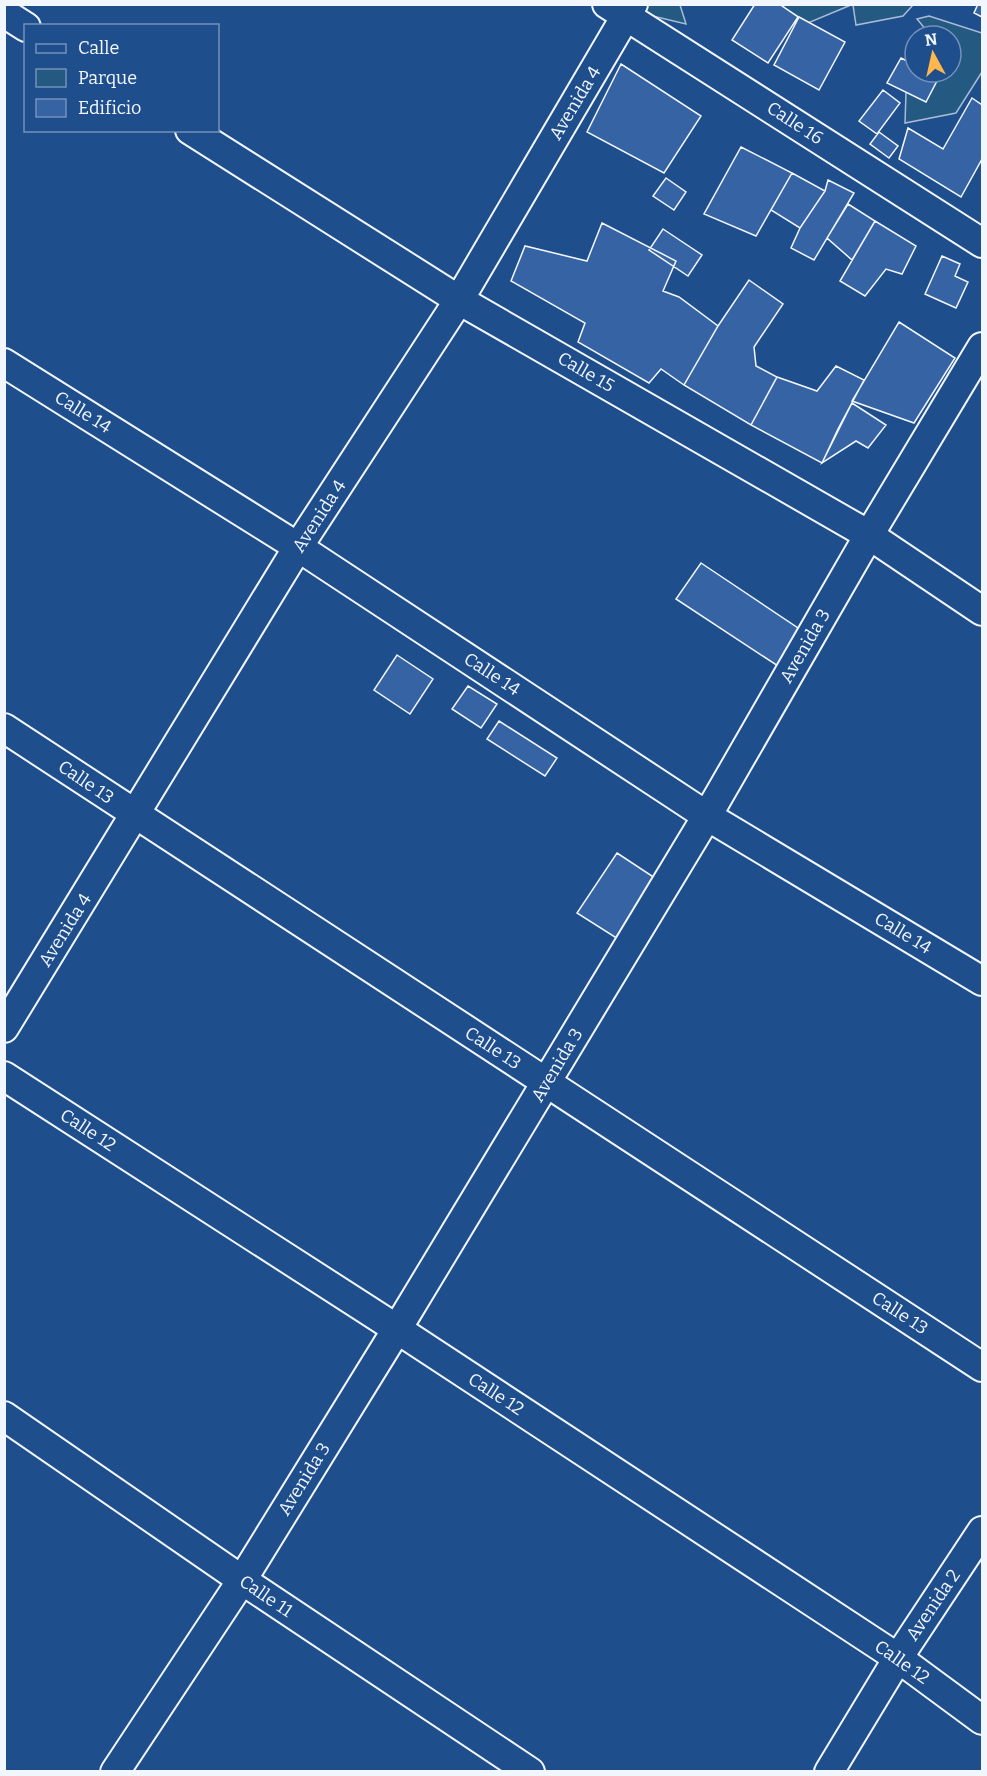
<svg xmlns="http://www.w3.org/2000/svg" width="987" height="1776" viewBox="0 0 987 1776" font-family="Bitter,serif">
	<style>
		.green { fill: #245a82; stroke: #a8bbd7; stroke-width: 1.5 }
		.building { fill: #3563a3; stroke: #f2f6ff; stroke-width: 1.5 }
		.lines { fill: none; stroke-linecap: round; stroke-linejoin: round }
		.minor-casing { stroke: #f2f6ff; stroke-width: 32 }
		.minor { stroke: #1f4e8c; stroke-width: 28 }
		.labels { text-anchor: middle; stroke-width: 4.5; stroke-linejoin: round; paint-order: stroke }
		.street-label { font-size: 18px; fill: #f2f6ff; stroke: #1f4e8c }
	</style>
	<rect width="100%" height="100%" fill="#1f4e8c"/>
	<path class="green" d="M785 4 851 5 808 23 783 7Z
		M642 5H680L686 24 636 12Z
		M853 5V4L913 5 903 16 856 25Z
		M929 16 982 33V72L956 113 905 123 906 93 926 72H951V36H931L917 19Z"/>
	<path class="building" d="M755 4H779L798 17 768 63 732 40Z
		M978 4H982V17L974 13Z
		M799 17 845 42 819 90 774 65Z
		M901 58 915 65V72H929L939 77 926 102 887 83Z
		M621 64 701 116 664 173 587 132Z
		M883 90 900 103 877 134 859 121Z
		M972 98 982 105V159L961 197 899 159 908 128 943 149Z
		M879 132 898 146 889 158 870 144Z
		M741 147 792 173 756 236 704 214Z
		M792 173 825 191 800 228 771 210Z
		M666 178 686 192 674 210 653 196Z
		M828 180 854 193 814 260 791 248 800 228 825 191Z
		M848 204 875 221 852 260 827 238Z
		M875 221 916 246 902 274 886 269 865 296 840 281Z
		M602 223 676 261 663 291 679 297 718 326 684 385 661 369 649 383 578 342 585 323 511 281 525 246 587 261Z
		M663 229 702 255 688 276 649 250Z
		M942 256 960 264 955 276 968 282 956 308 925 294Z
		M749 280 783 304 754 347 756 366 777 377 751 425 684 385 718 326Z
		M899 322 955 358 914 423 852 401Z
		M836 366 864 380 838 429 822 463 751 425 777 377 817 391Z
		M852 403 886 425 868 448 856 441 822 463Z
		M701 563 801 630 778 666 676 599Z
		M397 655 433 679 410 714 374 690Z
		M468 686 497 704 481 728 452 709Z
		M499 721 557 758 545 776 487 739Z
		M617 853 658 880 618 939 577 913Z"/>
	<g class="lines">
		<g class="minor-casing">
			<path id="minor" d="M607 4 982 243
				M4 13 26 27
				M190 130 459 300 869 535 982 611
				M4 363 298 547 707 816 982 981
				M4 728 982 1367
				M4 1028 298 547 459 300 633 4
				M4 1076 397 1329 898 1658 982 1720
				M4 1416 242 1580 530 1772
				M115 1772 242 1580 397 1329 707 816 869 535 982 347
				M829 1772 898 1658 982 1531"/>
		</g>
		<use href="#minor" class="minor"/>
	</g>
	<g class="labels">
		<g class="street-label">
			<text transform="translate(575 103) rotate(-59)" y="6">Avenida 4</text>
			<text transform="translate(795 123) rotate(33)" y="6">Calle 16</text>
			<text transform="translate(586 372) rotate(30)" y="6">Calle 15</text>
			<text transform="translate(83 412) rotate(32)" y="6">Calle 14</text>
			<text transform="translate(319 516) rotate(-57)" y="6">Avenida 4</text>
			<text transform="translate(805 646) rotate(-60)" y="6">Avenida 3</text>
			<text transform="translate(492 674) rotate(33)" y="6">Calle 14</text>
			<text transform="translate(86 782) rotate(34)" y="6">Calle 13</text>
			<text transform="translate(65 930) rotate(-58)" y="6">Avenida 4</text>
			<text transform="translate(903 933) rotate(31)" y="6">Calle 14</text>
			<text transform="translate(493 1048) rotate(33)" y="6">Calle 13</text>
			<text transform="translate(557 1065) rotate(-59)" y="6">Avenida 3</text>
			<text transform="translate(88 1130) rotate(33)" y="6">Calle 12</text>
			<text transform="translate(900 1313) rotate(33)" y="6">Calle 13</text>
			<text transform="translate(496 1394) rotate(33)" y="6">Calle 12</text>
			<text transform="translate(304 1479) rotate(-58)" y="6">Avenida 3</text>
			<text transform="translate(266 1596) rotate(34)" y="6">Calle 11</text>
			<text transform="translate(933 1605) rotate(-56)" y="6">Avenida 2</text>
			<text transform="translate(902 1662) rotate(35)" y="6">Calle 12</text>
		</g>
	</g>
	<rect width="987" height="1776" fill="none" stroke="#f2f6ff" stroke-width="12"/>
	<rect x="24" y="24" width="195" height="108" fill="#1f4e8c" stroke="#7391ba" stroke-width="1.5"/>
	<rect x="36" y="44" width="30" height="9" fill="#1f4e8c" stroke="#7391ba" stroke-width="1.5"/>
	<text x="78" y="54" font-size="18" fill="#f2f6ff">Calle</text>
	<rect x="36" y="69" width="30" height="18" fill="#245a82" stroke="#7391ba" stroke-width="1.5"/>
	<text x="78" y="84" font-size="18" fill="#f2f6ff">Parque</text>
	<rect x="36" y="99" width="30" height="18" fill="#3563a3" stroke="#7391ba" stroke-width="1.5"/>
	<text x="78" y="114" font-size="18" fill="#f2f6ff">Edificio</text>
	<g transform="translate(933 54) rotate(352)"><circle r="28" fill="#1f4e8c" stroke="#7391ba" stroke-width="1.5"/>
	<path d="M0-4.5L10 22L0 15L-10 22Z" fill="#ffb74d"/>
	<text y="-9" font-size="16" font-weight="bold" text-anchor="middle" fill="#f2f6ff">N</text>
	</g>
</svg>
